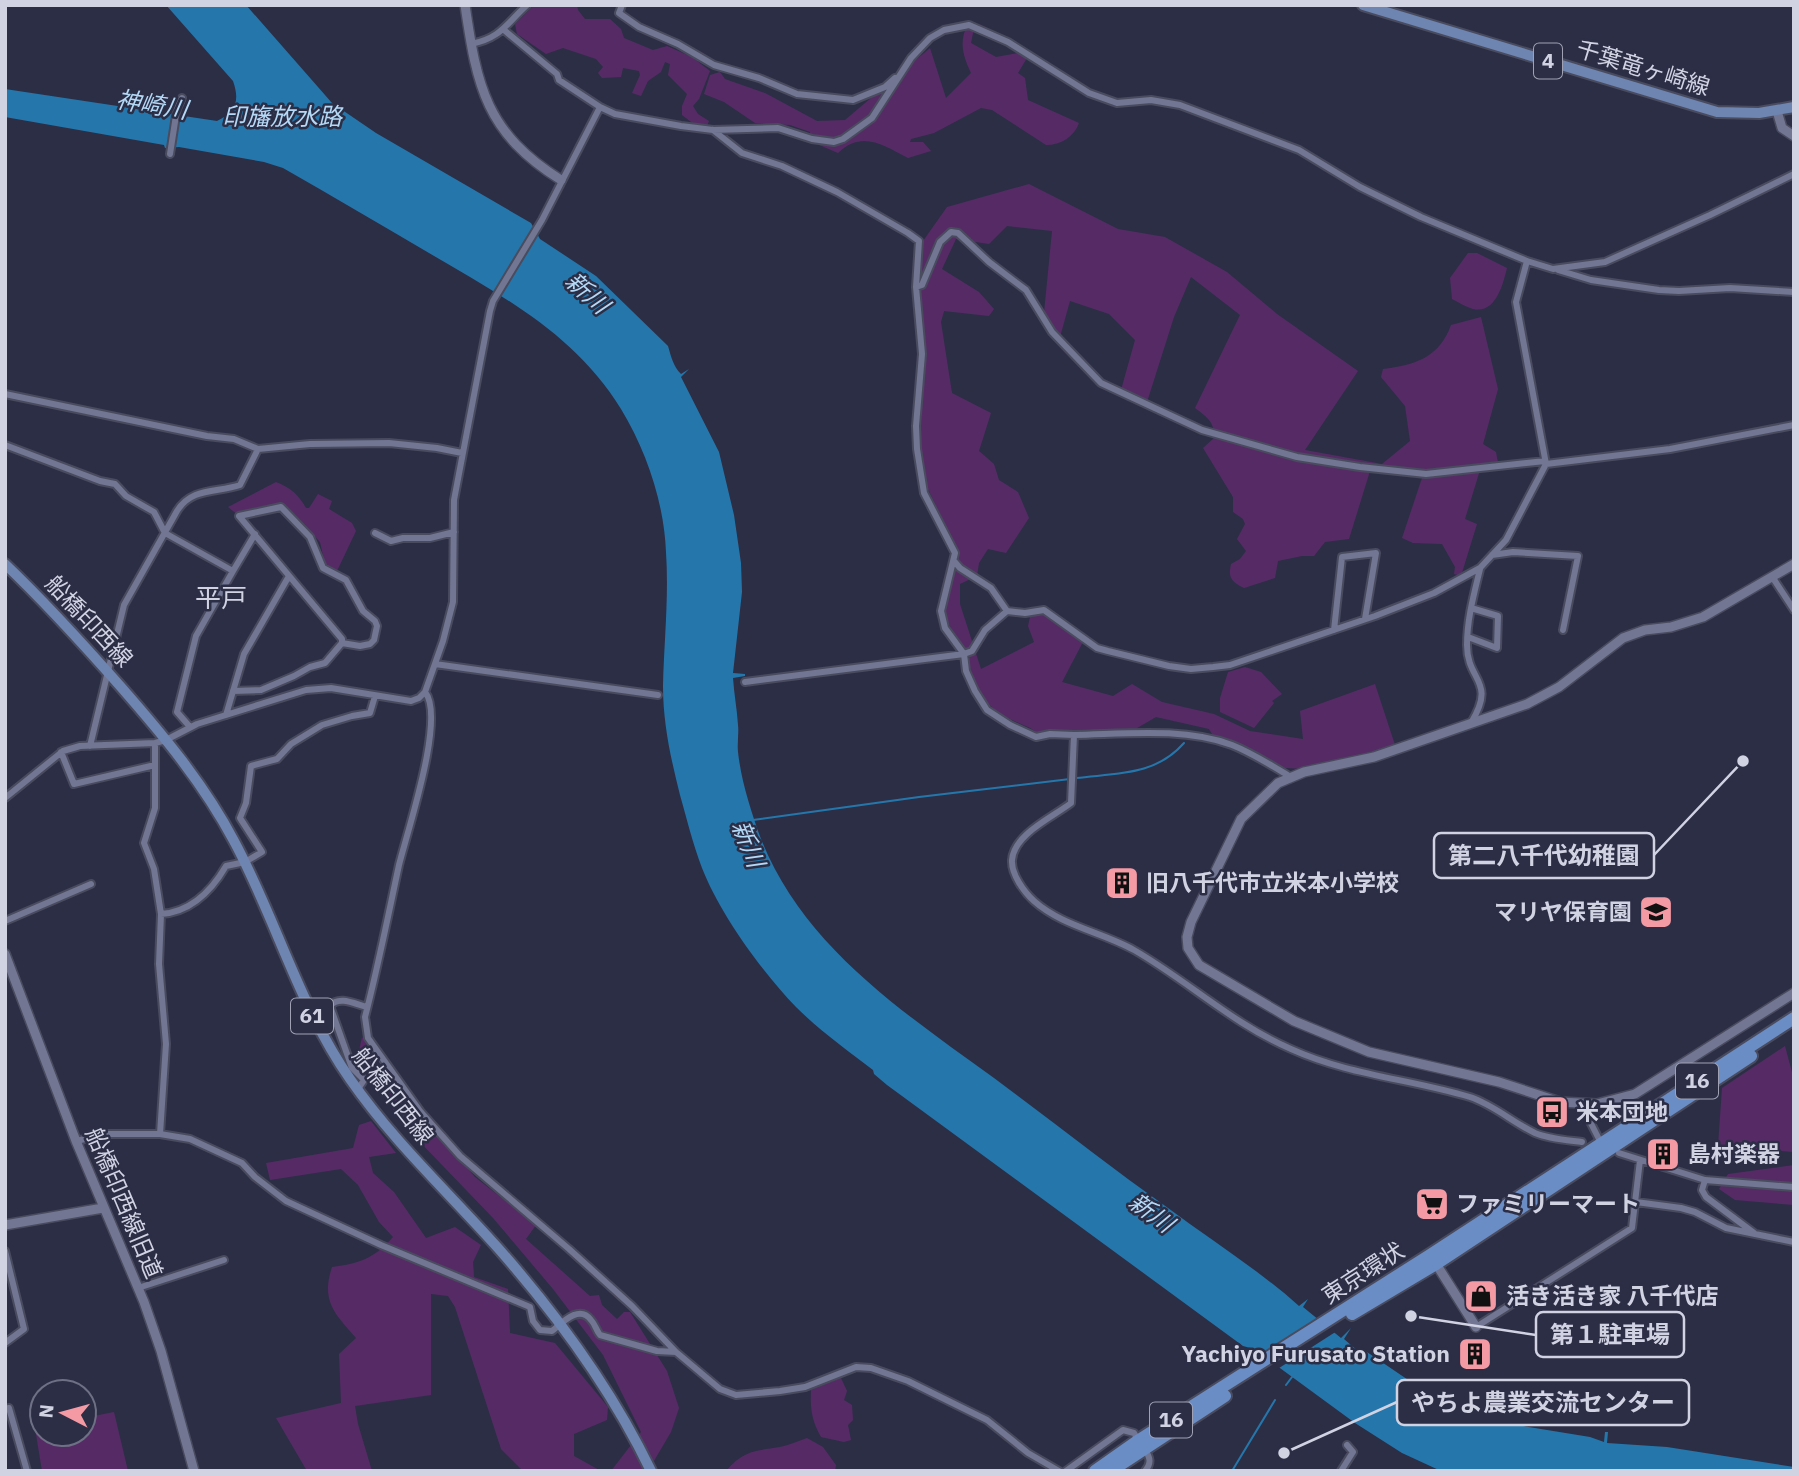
<svg xmlns="http://www.w3.org/2000/svg" width="1799" height="1476" viewBox="0 0 1799 1476" font-family="'IBM Plex Sans','Noto Sans JP',sans-serif">
	<style>
		.green { fill: #562b65 }
		.water { fill: #2577ab }
		.pier { fill: #2c2e46 }
		.lines { fill: none; stroke-linecap: round; stroke-linejoin: round }
		.stream { stroke: #2577ab; stroke-width: 2 }
		.street-casing { stroke: #494b5f; stroke-width: 10 }
		.secondary-casing { stroke: #494b5f; stroke-width: 12 }
		.primary-casing { stroke: #494b5f; stroke-width: 14 }
		.highway-casing { stroke: #494b5f; stroke-width: 16 }
		.street { stroke: #727692; stroke-width: 6 }
		.secondary { stroke: #727692; stroke-width: 9 }
		.primary { stroke: #6e84b1; stroke-width: 10 }
		.highway { stroke: #6b8dc5; stroke-width: 12 }
		.labels { text-anchor: middle; stroke-width: 5; stroke-linejoin: round; paint-order: stroke }
		.shield { fill: #2c2e46; stroke: #a0a2b4; stroke-width: 2 }
		.shield-label { font-size: 21px; font-weight: bold; fill: #d1d3e3 }
		.street-label { font-size: 23px; fill: #d1d3e3; stroke: #2c2e46 }
		.poi-label { font-size: 23px; font-weight: bold; fill: #d1d3e3; stroke: #2c2e46; text-anchor: start }
		.water-label { font-size: 24px; font-style: italic; fill: #b4d9f6; stroke: #2c2e46 }
		.quarter-label { font-size: 26px; fill: #d1d3e3; stroke: #2c2e46 }
		.leader { fill: none; stroke: #d1d3e3; stroke-width: 2.5 }
		.callout-dot { fill: #d1d3e3; stroke: #2c2e46; stroke-width: 2.5 }
		.callout { fill: #2c2e46; stroke: #d1d3e3; stroke-width: 2.5 }
		.callout-label { font-size: 24px; text-anchor: middle; font-weight: bold; fill: #d1d3e3 }
	</style>
	<rect width="100%" height="100%" fill="#2c2e46"/>
	<path class="green" d="M534 5H577L578 10 585 19H610L621 29 624 38 653 50 667 46 692 57 710 71 699 99 693 106 698 114 709 121 707 126 695 125 682 115V106L687 94 668 75 670 64 665 62 661 72 648 81 641 96 632 93 640 75 639 71 623 68 621 77 602 78 598 73 603 67 596 59 563 48 546 54 517 34 515 24Z
		M966 28H974L971 43 996 57 1018 53 1027 58 1018 73 1025 78 1028 100 1079 123C1074 137 1061 145 1046 145L992 110 981 108 934 133 911 139 910 142H923L931 151 908 158C883 145 862 130 838 153L810 141V132L790 125 755 123 724 102 704 94 710 75 720 72 725 79 765 93 817 121 845 120 930 48 946 98 971 73C964 58 959 44 966 28Z
		M1029 184 1118 229 1165 237 1227 272 1277 314 1358 371 1305 450 1382 464 1410 441 1405 406 1381 377 1383 369C1415 365 1439 358 1451 325L1481 317 1498 389 1483 444 1496 452 1498 463 1493 469 1480 470 1465 519 1477 524 1461 576 1454 574 1455 567 1442 544 1413 543 1402 538 1423 475 1370 471 1349 539 1325 542 1314 556H1302L1278 561 1275 578 1244 588C1231 581 1228 578 1231 564L1240 559 1246 551 1237 539 1245 524 1243 519 1233 512V497L1203 448 1214 438C1215 422 1207 417 1195 408L1240 315 1191 277 1174 317 1147 402 1121 390 1135 340 1109 314 1070 301 1060 337 1044 313 1052 231 1007 226 989 244 956 239 942 269 979 292 994 309 989 316 944 311 941 322 952 393 991 413 979 451 994 464 999 480 1018 492 1029 518 1006 553 988 549 979 563 977 576 960 584V604L981 669 1034 642 1028 626 1030 617 1045 613 1084 640 1062 682 1113 696 1132 684 1162 702 1214 714 1250 731 1303 739 1300 711 1375 684 1396 748 1305 769 1286 768 1280 767 1254 750 1213 736 1209 729 1156 717 1132 731 1066 732C1056 729 1049 733 1039 733 1037 733 1032 729 1030 728 1002 716 986 709 973 680 969 670 970 657 965 648 955 633 945 624 944 605L958 552 927 487 920 440 925 356 920 301 923 241 947 207Z
		M1468 253H1477L1507 268C1503 284 1496 314 1473 309 1466 307 1458 302 1452 299L1450 278Z
		M276 482C291 488 298 494 306 508H309L318 494 332 501 329 509 352 523 356 531 337 571 325 564 320 542 285 506 279 505 238 515 228 507Z
		M1245 667 1261 672 1282 694 1272 701 1274 703 1254 728 1220 712V698L1228 672Z
		M362 1037 398 1100 438 1136 475 1177 536 1225 526 1239 590 1296 599 1295 602 1305 617 1319 624 1312H630L667 1371 679 1408 671 1432 648 1471H611L641 1432 603 1355 553 1289 493 1218 417 1139 392 1108 359 1051Z
		M1785 1046 1794 1080V1152L1718 1146 1722 1088Z
		M371 1121 396 1153 369 1157 373 1173 394 1192 426 1238 455 1227 481 1245 473 1262 474 1277 508 1289 510 1333 555 1343 608 1407 607 1420 574 1434V1456L601 1471H523L501 1449 455 1307 448 1296 431 1294V1395L355 1406 358 1424 372 1471H307L276 1418 341 1403 339 1354 356 1338C334 1313 321 1301 332 1267 361 1263 373 1259 393 1237L379 1222 358 1185 341 1169 270 1180 266 1163 353 1148 359 1125Z
		M1794 1165V1205L1735 1200 1719 1189 1728 1174Z
		M841 1378 847 1391 844 1400 852 1405 853 1420 848 1425 851 1440 844 1442 821 1437C812 1421 810 1409 811 1390Z
		M114 1412 128 1471H42L35 1428 42 1427V1434H84V1418Z
		M807 1438 823 1447 836 1465 835 1471H726C744 1450 755 1451 780 1447 789 1445 798 1441 807 1438Z"/>
	<path class="water" d="M166 5H246L332 103 376 133 531 223 540 239 596 276 668 346C671 356 673 366 681 374L689 369 681 377 719 452 734 515 741 563 742 592 733 673 745 674V676L733 678C734 694 737 709 738 725 739 734 737 743 738 752 741 780 751 812 761 839 804 947 903 1012 994 1078 1052 1121 1109 1166 1168 1208 1212 1241 1259 1270 1299 1306L1308 1299 1303 1307 1341 1338 1351 1328 1344 1339 1359 1352 1364 1350 1423 1390 1480 1414 1523 1426 1590 1437 1604 1442 1605 1432H1608L1607 1443 1667 1447 1794 1467V1471H1441L1402 1453 1355 1423 1254 1349 1243 1346 887 1085 874 1074 873 1070C847 1050 819 1030 796 1007 762 972 720 914 702 868 693 844 687 820 680 795 671 759 663 724 663 686 664 642 669 597 666 552 664 503 647 452 621 409 575 334 502 296 429 253 380 224 332 196 283 168L264 162 179 147 165 148 164 145 5 117V89L217 121C236 112 240 101 233 81Z"/>
	<path class="pier" d="M1320 1318 1337 1331 1276 1370 1259 1358Z"/>
	<g class="lines">
		<path class="stream" d="M1076 778C1117 773 1155 776 1184 743
			M753 820 919 797 1070 779
			M1286 1385 1292 1377
			M1232 1471 1275 1400"/>
		<g class="street-casing">
			<path id="street" d="M622 5 619 13 639 27 678 44 714 65 759 78 797 94 853 100 885 87 895 78
				M504 30 557 74 559 80 600 107
				M471 44C501 38 506 24 527 5
				M713 130 742 153 782 166 837 192 908 233 919 241 916 287 922 354 916 426 917 449 924 493 955 553 941 611 945 628 964 654 966 671 975 691 987 710 1010 725 1036 737 1050 734 1074 735 1071 803C1053 817 1014 834 1012 860 1011 874 1024 892 1034 901 1062 926 1102 932 1134 950 1188 981 1233 1024 1291 1049 1348 1075 1410 1079 1470 1097 1494 1105 1512 1122 1535 1133 1549 1139 1566 1140 1582 1142
				M170 154 177 109 182 98
				M1558 270 1591 280 1659 290 1679 291 1730 288 1794 292
				M916 287 922 285 940 242 951 232 958 233 989 262 1026 290 1052 332 1101 383 1202 430 1297 457 1360 467 1426 474 1545 461
				M5 394 207 436 234 439 258 449 310 444 389 443 437 448 462 453
				M5 445 100 481 115 484 126 496 154 512 165 533 233 571 196 636 177 712 190 727
				M1546 464 1670 449 1794 425
				M375 533 391 541 403 538H430L454 532
				M1492 555 1513 552 1578 556 1563 630
				M954 561 960 568 991 588 1007 611 1025 613 1044 610 1097 648 1108 651 1169 666 1191 669 1213 667 1230 665 1375 616 1434 593 1480 568 1506 540 1546 464 1516 302 1527 261
				M233 571 255 534
				M1773 578 1794 610
				M1334 630 1342 557 1376 553 1365 619
				M1468 637 1497 648 1498 616 1471 608
				M435 664 658 695
				M745 682 964 654 972 651 985 630 1007 611
				M233 691 261 690 294 676 310 667 325 663 342 643V639L239 516 281 507 310 537 323 568 346 580 363 611 375 621 377 626 374 640 370 644 360 646 342 643
				M425 692C446 717 407 832 399 865 388 916 378 967 365 1017L368 1038 420 1111 460 1156 569 1249 632 1306 676 1352 720 1389 736 1395 780 1391 805 1387 856 1367 871 1368 908 1381 987 1420 1028 1453 1059 1471
				M226 715 244 654 289 576
				M1471 723C1497 680 1467 682 1467 645 1467 619 1474 594 1480 569
				M1074 735C1125 734 1183 727 1232 745 1252 753 1271 765 1289 776
				M155 743V808L144 843 154 869 161 914 159 964 166 1044 160 1134
				M90 746 124 605 177 511C192 487 217 493 240 485L258 449
				M61 752 74 784 155 765
				M5 798 63 751 80 746 155 743 166 740 197 724 306 690 331 688 411 701 419 698 425 692 443 641 453 602 454 500 490 311 493 301 542 220 600 107 615 114 681 126 713 130 778 128 812 139 834 142 843 139 872 118 911 58 930 38 944 30 969 25 1008 42 1089 93 1117 103 1151 100 1180 105 1299 150 1360 187 1421 217 1527 261 1553 269 1605 262 1710 215 1794 174
				M161 914C191 912 212 890 226 866L245 862 262 852 240 818 246 803 251 766 277 759 291 744 322 725 352 716 370 713 375 696
				M5 921 91 884
				M358 1089 364 1080 352 1068 330 1006C339 995 355 1004 367 1007
				M1581 1104 1601 1143
				M76 1141 107 1134H160L190 1139 242 1163 255 1177 286 1201 381 1245 530 1307 533 1321 540 1330 552 1331C562 1323 579 1304 591 1320 595 1324 596 1330 600 1335L657 1351 676 1352
				M1619 1153 1705 1180 1794 1187
				M1705 1180 1702 1190 1706 1197 1754 1233
				M1636 1202 1681 1208 1695 1212 1726 1228 1794 1242
				M5 1251 24 1329 5 1343
				M138 1288 224 1260
				M1476 1327 1632 1228 1640 1160
				M5 1409 9 1408 27 1471
				M1066 1471 1123 1430 1134 1433 1138 1440
				M1145 1471C1152 1463 1150 1458 1145 1449
				M1341 1471 1353 1452 1347 1445"/>
		</g>
		<g class="secondary-casing">
			<path id="secondary" d="M465 5C477 87 486 133 561 180
				M1777 111 1782 128 1794 136
				M1794 564 1703 617 1671 627 1645 630 1623 638 1559 687 1527 704 1374 757 1304 772 1278 783 1241 819 1191 922 1187 937 1188 948 1199 965 1294 1021 1369 1052 1499 1082 1560 1102 1597 1104 1635 1094 1794 993
				M5 954 76 1141 144 1302 161 1351 194 1471
				M5 1225 103 1208
				M1433 1259 1476 1327"/>
		</g>
		<g class="primary-casing">
			<path id="primary" d="M1363 5 1717 112 1759 113 1794 107
				M5 564C46 603 84 645 121 687 163 735 204 784 234 841 276 919 299 1006 350 1079 393 1141 448 1192 498 1248 558 1316 612 1390 651 1471"/>
		</g>
		<g class="highway-casing">
			<path id="highway" d="M1352 1314 1436 1264 1751 1056
				M1095 1471 1139 1440 1430 1255 1794 1018
				M1111 1471 1225 1396"/>
		</g>
		<use href="#street" class="street"/>
		<use href="#secondary" class="secondary"/>
		<use href="#primary" class="primary"/>
		<use href="#highway" class="highway"/>
	</g>
	<defs>
		<g id="building-square" transform="scale(1.75)"><rect x="-9" y="-9" width="18" height="18" rx="4" fill="#f49aa4" stroke="#2c2e46"/><path d="M-4-6H4V6H1V3H-1V6H-4ZM-2.5-4.3h1.7v1.8h-1.7ZM.8-4.3h1.7v1.8H.8ZM-2.5-1h1.7V.8h-1.7ZM.8-1h1.7V.8H.8Z" fill="#111"/></g>
		<g id="school-square" transform="scale(1.75)"><rect x="-9" y="-9" width="18" height="18" rx="4" fill="#f49aa4" stroke="#2c2e46"/><path d="M0-5L7-2L0 1L-7-2ZM-4 1L0 2.5L4 1V4Q0 6-4 4Z" fill="#111"/></g>
		<g id="bus-square" transform="scale(1.75)"><rect x="-9" y="-9" width="18" height="18" rx="4" fill="#f49aa4" stroke="#2c2e46"/><path d="M-5-6H5V4H4V6H2V4H-2V6H-4V4H-5ZM-3.5-4V0h7V-4ZM-3.5 1.2v1.5H-2V1.2ZM2 1.2v1.5H3.5V1.2Z" fill="#111"/></g>
		<g id="supermarket-square" transform="scale(1.75)"><rect x="-9" y="-9" width="18" height="18" rx="4" fill="#f49aa4" stroke="#2c2e46"/><path d="M-6-5.5h2.5l.6 2H6L4.5 2H-2.5L-4.4-4H-6ZM-1.5 3.2a1.3 1.3 0 1 0 .1 0ZM3 3.2a1.3 1.3 0 1 0 .1 0Z" fill="#111"/></g>
		<g id="shop-square" transform="scale(1.75)"><rect x="-9" y="-9" width="18" height="18" rx="4" fill="#f49aa4" stroke="#2c2e46"/><path d="M-5-2.5h2.3a2.7 3.5 0 0 1 5.4 0H5L5.5 6h-11ZM-1.5-2.5h3a1.5 2.3 0 0 0-3 0Z" fill="#111"/></g>
	</defs>
	<g fill-rule="evenodd">
		<use href="#building-square" x="1122" y="883"/>
		<use href="#school-square" x="1656" y="912"/>
		<use href="#bus-square" x="1552" y="1112"/>
		<use href="#building-square" x="1663" y="1154"/>
		<use href="#supermarket-square" x="1432" y="1204"/>
		<use href="#shop-square" x="1481" y="1296"/>
		<use href="#building-square" x="1475" y="1354"/>
	</g>
	<g class="labels">
		<g class="shield">
			<rect x="1534" y="43.5" width="28" height="35" rx="5"/>
			<rect x="291" y="998.5" width="42" height="35" rx="5"/>
			<rect x="1676" y="1063.5" width="42" height="35" rx="5"/>
			<rect x="1150" y="1402.5" width="42" height="35" rx="5"/>
		</g>
		<g class="shield-label">
			<text x="1548" y="68">4</text>
			<text x="312" y="1023">61</text>
			<text x="1697" y="1088">16</text>
			<text x="1171" y="1427">16</text>
		</g>
		<g class="street-label">
			<text transform="translate(1643 68) rotate(17)" y="8">千葉竜ヶ崎線</text>
			<text transform="translate(89 621) rotate(47)" y="8">船橋印西線</text>
			<text transform="translate(393 1096) rotate(52)" y="8">船橋印西線</text>
			<text transform="translate(124 1203) rotate(67)" y="8">船橋印西線旧道</text>
			<text transform="translate(1363 1273) rotate(-33)" y="8">東京環状</text>
		</g>
		<g class="poi-label">
			<text x="1146" y="891">旧八千代市立米本小学校</text>
			<text x="1632" y="920" text-anchor="end">マリヤ保育園</text>
			<text x="1576" y="1120">米本団地</text>
			<text x="1688" y="1162">島村楽器</text>
			<text x="1456" y="1212">ファミリーマート</text>
			<text x="1506" y="1304">活き活き家 八千代店</text>
			<text x="1450" y="1362" text-anchor="end">Yachiyo Furusato Station</text>
		</g>
		<g class="water-label">
			<text transform="translate(152 105) rotate(9)" y="8">神崎川</text>
			<text x="282" y="125">印旛放水路</text>
			<text transform="translate(587 293) rotate(42)" y="8">新川</text>
			<text transform="translate(748 844) rotate(68)" y="8">新川</text>
			<text transform="translate(1151 1213) rotate(36)" y="8">新川</text>
		</g>
		<g class="quarter-label">
			<text x="221" y="607">平戸</text>
		</g>
	</g>
	<path class="leader" d="M1743 761L1654 855M1411 1316L1536 1335M1284 1453L1397 1402"/>
	<g class="callout-dot">
		<circle cx="1743" cy="761" r="7"/>
		<circle cx="1411" cy="1316" r="7"/>
		<circle cx="1284" cy="1453" r="7"/>
	</g>
	<g class="callout">
		<rect x="1434" y="833" width="220" height="45" rx="7"/>
		<rect x="1536" y="1312" width="148" height="45" rx="7"/>
		<rect x="1397" y="1380" width="292" height="45" rx="7"/>
	</g>
	<g class="callout-label">
		<text x="1544" y="864">第二八千代幼稚園</text>
		<text x="1610" y="1343">第１駐車場</text>
		<text x="1543" y="1411">やちよ農業交流センター</text>
	</g>
	<rect width="1799" height="1476" fill="none" stroke="#d1d3e3" stroke-width="14"/>
	<g transform="translate(63 1413) rotate(276)"><circle r="33" fill="#2c2e46" stroke="#6e7085" stroke-width="2"/>
	<path d="M0-5L12 26L0 18L-12 26Z" fill="#f49aa4"/>
	<text y="-10" font-size="19" font-weight="bold" text-anchor="middle" fill="#d1d3e3">N</text>
	</g>
</svg>
